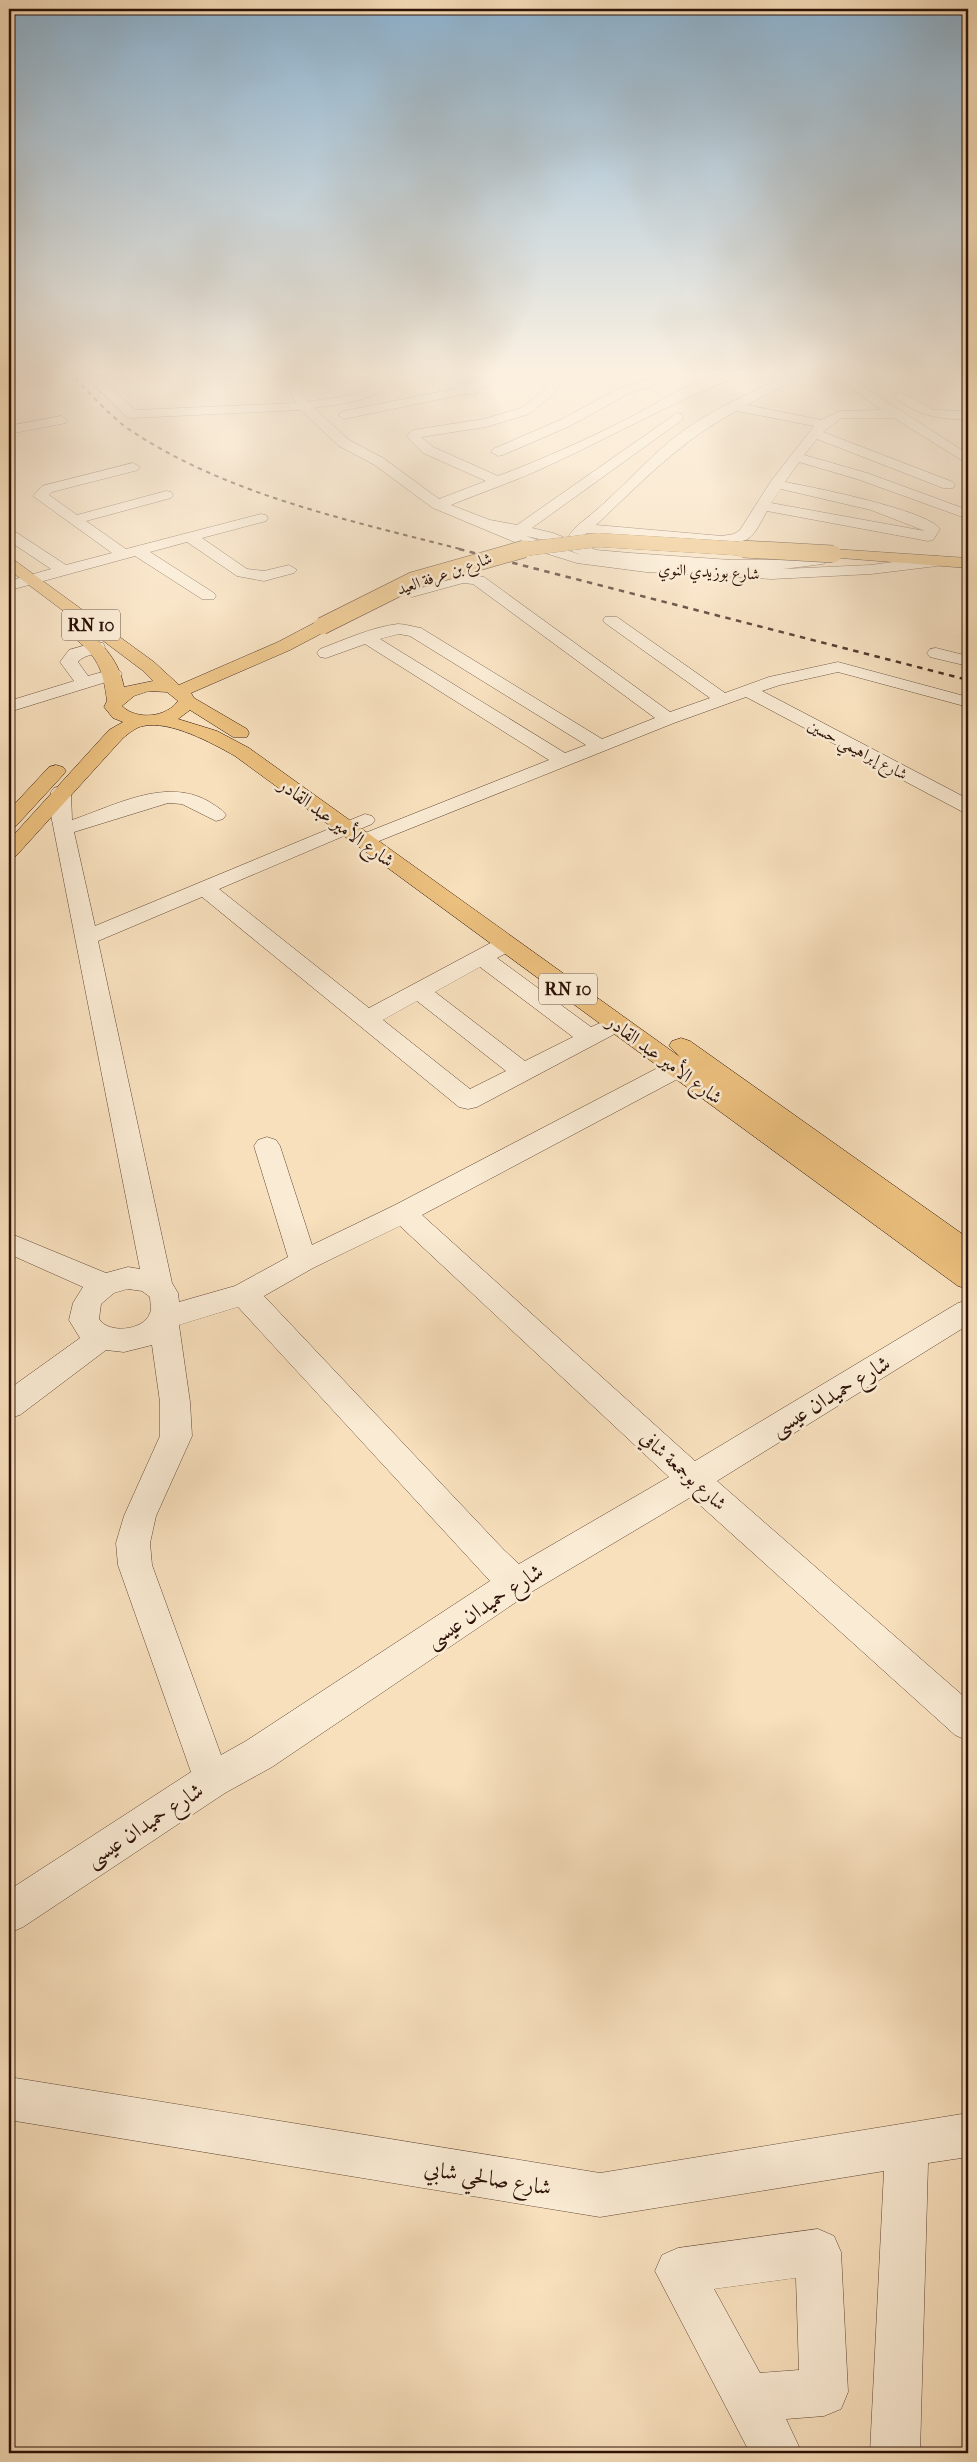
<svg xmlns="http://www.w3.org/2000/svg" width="977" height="2462" viewBox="0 0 977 2462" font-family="'IM FELL French Canon',Amiri,serif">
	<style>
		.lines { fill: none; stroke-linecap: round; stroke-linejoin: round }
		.minor-casing { stroke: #5f4534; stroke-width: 1 }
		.major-casing { stroke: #2c1107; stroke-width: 1 }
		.minor { fill: #faebd4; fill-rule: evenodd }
		.major { fill: #ecc07e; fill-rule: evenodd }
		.rail-far1 { stroke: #2c1107; stroke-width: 2; stroke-dasharray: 4.5 4.5; stroke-linecap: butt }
		.rail { stroke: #2c1107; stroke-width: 2.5; stroke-dasharray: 5.5 5.5; stroke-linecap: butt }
		.major-bridge-far1-casing { stroke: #2c1107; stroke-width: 14; stroke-linecap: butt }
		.major-bridge-casing { stroke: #2c1107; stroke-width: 18; stroke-linecap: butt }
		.major-bridge-far1 { stroke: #ecc07e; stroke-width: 14 }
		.major-bridge { stroke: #ecc07e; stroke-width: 17 }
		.labels { text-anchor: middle; stroke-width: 5; stroke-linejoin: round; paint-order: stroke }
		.far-street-label { font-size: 16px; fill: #2c1107; stroke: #faebd4 }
		.shield { fill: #faebd4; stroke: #6a5244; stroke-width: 1 }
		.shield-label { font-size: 18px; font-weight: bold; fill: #2c1107 }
		.street-label { font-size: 19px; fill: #2c1107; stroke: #faebd4 }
		.near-street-label { font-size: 22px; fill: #2c1107; stroke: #faebd4 }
	</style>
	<rect width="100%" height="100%" fill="#f8e0bd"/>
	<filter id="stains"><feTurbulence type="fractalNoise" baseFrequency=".004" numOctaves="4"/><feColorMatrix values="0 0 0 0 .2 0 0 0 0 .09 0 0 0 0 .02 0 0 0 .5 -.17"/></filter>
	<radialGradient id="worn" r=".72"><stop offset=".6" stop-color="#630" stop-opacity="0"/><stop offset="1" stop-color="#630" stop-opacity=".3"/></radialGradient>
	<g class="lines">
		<g class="minor-casing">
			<path id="minor" d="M81 372H94L135 410 296 403 290 390 273 372H286L295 381 306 372H319L301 389 308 402C332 397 370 398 381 372H393C383 403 341 403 314 408L349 440 383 458 439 499 486 481 423 453 406 436 413 430 484 419 521 408 543 391 549 381 571 372H587L585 375 558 386 552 396 529 414 486 427 421 437 433 447 498 476C543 459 588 439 631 417 665 399 703 372 743 372L741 375C672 402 607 439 539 470 510 483 480 493 451 505L490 520 517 525 677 413 682 414 683 417 682 420 532 528 553 533 596 550 630 553 731 560H780L815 557 833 549 841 554 823 564 783 569 871 565 937 556 945 561 937 566 871 574 772 579 646 572 577 563 529 548 433 508 373 464 339 446 301 410 132 418 127 417ZM526 536 544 540 581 555Z
				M422 372H437L467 385 504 372H520L476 390 475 395 465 394 344 419 338 415 344 411 454 389Z
				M669 372H686L684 375 628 394 570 426 503 455 498 456 491 452 493 449 560 420 620 388Z
				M793 372H808L747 405 821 420 840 411 882 410 843 383 835 372H847L867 389 968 454V464L894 418H841L823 432 953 482 955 485 953 488H943L817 439 804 455 867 473 968 510V519L857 479 799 462 785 482C812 487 927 510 940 529L933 540 928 541 767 511C761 521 755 537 744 541 720 552 618 536 587 533L581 538H571L569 535 578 525C611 500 639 467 671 440 707 410 752 393 793 372ZM737 411 814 426 771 481 740 530 734 534 722 536 596 525C641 483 682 439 737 411ZM781 489 871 510 925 531 771 503Z
				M900 392 934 410 968 411V419C939 420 919 415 896 399L894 396 896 393Z
				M61 416 67 420 66 423 9 434V426Z
				M133 463 140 467 138 470 52 492 49 495 77 515 166 491 171 492 173 495 171 498 86 521 126 549 261 514 266 515 268 518 266 521 202 538 247 569 264 571 289 565 297 570 294 573 264 581 237 576 187 542 150 552 214 593 216 596 214 599H202L135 556 14 589 9 587V581L51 569 9 541V530L14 531 66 565 112 553 33 496 42 486Z
				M463 573 484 577 670 712 710 698 605 623 603 620 605 617H617L725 693 769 677 838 662 968 697V707L838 672 780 685 762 691 968 799V813L961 811 746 697 674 723 369 845 362 847 355 845 352 841 355 837 549 760 365 644 326 658 320 657 317 653 320 649C344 640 372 627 398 624 405 624 414 627 421 628L602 739 655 718 473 584 463 583 412 597 404 592 406 589ZM399 634 410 636 586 745 565 753 380 639Z
				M97 642 103 643 105 647C99 656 85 653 78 662L88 676 113 669 119 670 122 674 119 678 9 712V701L74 681 60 662 69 650Z
				M936 648 968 656V666L930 657 927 653 930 649Z
				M61 786 68 788 71 792 72 820C114 806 165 777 208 801 214 805 222 809 226 815L223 819 216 821 182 804 168 803 74 832 95 926 365 814 372 816 375 820 372 824 219 889 369 1008 498 939 506 937 514 939 517 944 514 949 497 958 591 1027 616 1016 624 1019 628 1024 624 1029 477 1107 468 1109 459 1107 202 897 98 941 172 1283 178 1293 179 1302 235 1286 288 1257 254 1146 258 1140 267 1137 276 1140 280 1146 312 1245 393 1206 669 1062 678 1060 687 1062 690 1068 687 1074 422 1215 695 1461 958 1303 968 1300V1325L717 1481 968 1700V1741L955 1735 691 1497 528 1594 272 1767 225 1793 23 1927 9 1933V1890L191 1772 118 1565 116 1543 124 1516 160 1436V1402L152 1345 124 1352 106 1350 20 1415 9 1418V1389L80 1338 69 1320 73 1303 83 1287 9 1254V1233L106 1273 128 1267 140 1269 51 815V792L54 788ZM480 967 573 1037 525 1061 435 992ZM417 1001 506 1071 470 1089 383 1020ZM400 1226 669 1477 519 1564 504 1550 264 1296 313 1268ZM128 1289 142 1291 150 1297C150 1302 152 1309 150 1313 144 1331 108 1334 99 1319L101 1304 114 1293ZM238 1307 490 1581 246 1741 221 1755 152 1565 150 1543 156 1516 192 1436 190 1402 179 1325Z
				M9 2077 600 2173 968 2113V2157L928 2163 920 2453H870L884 2171 600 2217 9 2120Z
				M818 2229 834 2236 841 2252 848 2392 841 2409 824 2416 786 2419 802 2453H750L655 2271 662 2255 678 2248ZM796 2278 799 2370 760 2373 714 2289Z"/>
		</g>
		<g class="major-casing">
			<path id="major" d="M833 549 968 558V568L828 557 825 554 828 551Z
				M9 558 14 560 154 662 179 685 278 642 316 622H328L330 626 328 630 290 650 191 693 194 698 247 729 249 733 247 737H233L190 710 178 719 217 731 249 748 680 1057 669 1046 672 1041 681 1038 690 1041 968 1238V1262H966L968 1263V1289L958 1286 235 756C212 743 170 720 143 726 136 727 128 734 123 738L16 856 9 858V840L109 730 123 722 113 718 104 707 107 701C103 669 98 657 72 636L70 632 72 628H84C104 645 119 661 124 687L153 681 142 670 9 570ZM149 691 167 692 178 701C167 717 137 721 122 706L134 696Z
				M56 765 63 767 66 771 63 775 16 826 9 828V810L49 767Z"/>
		</g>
		<use href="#minor" class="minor"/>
		<use href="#major" class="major"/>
		<path class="rail-far1" d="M69 372C87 390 112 419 133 432 231 496 352 521 464 550"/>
		<path class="rail" d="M459 549 968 680"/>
		<g class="major-bridge-far1-casing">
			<path id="major-bridge-far1" d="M517 550 598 540 764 550"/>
		</g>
		<g class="major-bridge-casing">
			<path id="major-bridge" d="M743 549 833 554
				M322 626 412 581 524 549"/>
		</g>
		<use href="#major-bridge-far1" class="major-bridge-far1"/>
		<use href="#major-bridge" class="major-bridge"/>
	</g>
	<linearGradient id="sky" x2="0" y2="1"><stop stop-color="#8cb6d6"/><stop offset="0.52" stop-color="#fcf1e1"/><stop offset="1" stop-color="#fcf1e1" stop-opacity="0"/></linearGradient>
	<rect width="977" height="716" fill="url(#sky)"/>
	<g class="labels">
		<g class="far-street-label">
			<text transform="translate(709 571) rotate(3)" y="6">شارع بوزيدي النوي</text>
			<text transform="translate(444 573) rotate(-19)" y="6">شارع بن عرفة العيد</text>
			<text transform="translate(858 749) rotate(28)" y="6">شارع إبراهيمي حسين</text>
		</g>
		<g class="shield">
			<rect x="62" y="609.5" width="58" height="31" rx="4"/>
			<rect x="539" y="973.5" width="58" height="31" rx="4"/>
		</g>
		<g class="shield-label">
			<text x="91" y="631">RN 10</text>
			<text x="568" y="995">RN 10</text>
		</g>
		<g class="street-label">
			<text transform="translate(337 822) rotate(36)" y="7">شارع الأمير عبد القادر</text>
			<text transform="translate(665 1059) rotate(36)" y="7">شارع الأمير عبد القادر</text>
			<text transform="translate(684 1470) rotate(42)" y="7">شارع بوجمعة شافي</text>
		</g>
		<g class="near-street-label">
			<text transform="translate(830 1395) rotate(-31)" y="8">شارع حميدان عيسى</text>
			<text transform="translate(484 1605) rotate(-33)" y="8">شارع حميدان عيسى</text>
			<text transform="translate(144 1824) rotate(-33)" y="8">شارع حميدان عيسى</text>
			<text transform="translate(488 2177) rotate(9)" y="8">شارع صالحي شابي</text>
		</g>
	</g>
	<rect width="977" height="2462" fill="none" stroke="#f8e0bd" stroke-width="30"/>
	<rect x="10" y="10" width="957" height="2442" fill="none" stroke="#2c1107" stroke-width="2.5"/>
	<rect x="15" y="15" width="947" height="2432" fill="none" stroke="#2c1107"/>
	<rect width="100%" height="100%" filter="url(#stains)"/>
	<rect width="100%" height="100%" fill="url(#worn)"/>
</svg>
